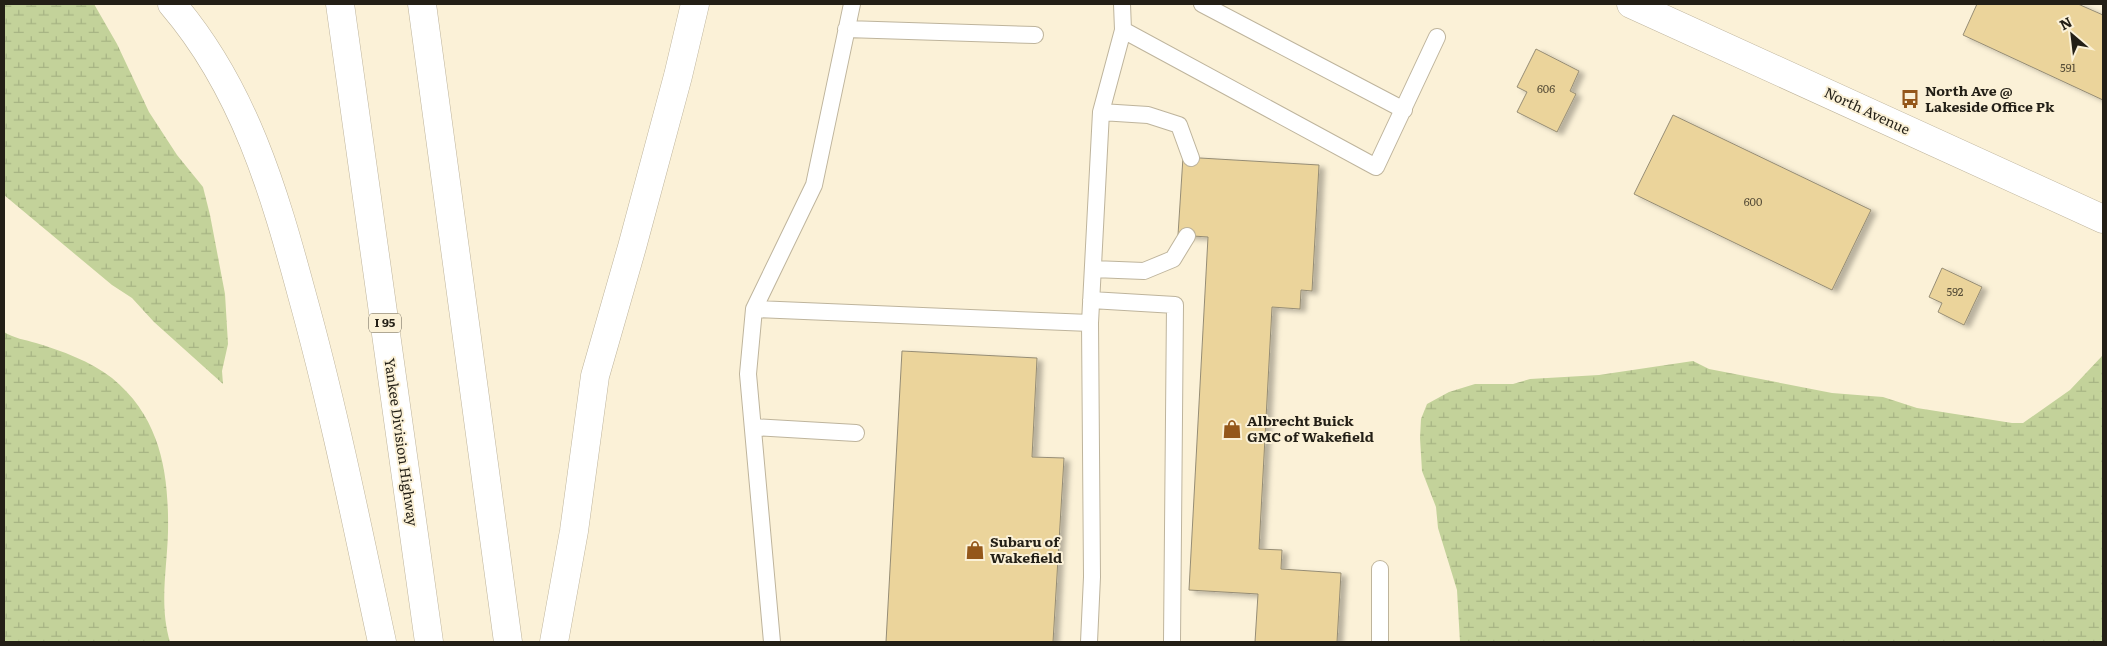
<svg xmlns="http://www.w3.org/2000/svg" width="2107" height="646" viewBox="0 0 2107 646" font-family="Literata,serif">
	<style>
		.wetland { fill: url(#wetland-marsh) }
		.building { fill: #ebd49b; stroke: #968d75; filter: url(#shadow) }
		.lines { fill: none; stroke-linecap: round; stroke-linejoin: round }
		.lane-casing { stroke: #beb49c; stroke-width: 18 }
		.secondary-casing { stroke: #beb49c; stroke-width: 29 }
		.highway-casing { stroke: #beb49c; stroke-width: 29 }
		.lane { stroke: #fff; stroke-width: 16 }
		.secondary { stroke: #fff; stroke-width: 28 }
		.highway { stroke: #fff; stroke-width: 28 }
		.labels { text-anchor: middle; stroke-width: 4; stroke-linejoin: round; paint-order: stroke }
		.number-label { font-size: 11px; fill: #554c37 }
		.shield { fill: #fbf1d7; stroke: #645e50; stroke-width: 1 }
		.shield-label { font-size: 12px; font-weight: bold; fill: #231f16 }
		.poi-label { font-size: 14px; font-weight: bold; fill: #231f16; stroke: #fbf1d7; text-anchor: start }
		.street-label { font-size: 14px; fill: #231f16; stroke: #fbf1d7 }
	</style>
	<defs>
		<pattern id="wetland-marsh" width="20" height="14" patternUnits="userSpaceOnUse" patternTransform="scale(1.25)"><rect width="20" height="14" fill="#c3d29a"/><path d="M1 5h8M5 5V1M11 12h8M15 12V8" fill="none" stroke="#a7b484"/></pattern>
		<filter id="shadow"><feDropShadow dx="5.5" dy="3" stdDeviation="2.5" flood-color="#0004"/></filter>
	</defs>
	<rect width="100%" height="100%" fill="#fbf1d7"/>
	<path class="wetland" d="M4 4H94L117 44 149 112 177 155 203 187 210 215 225 294 228 344 222 371 223 384 154 322 132 298 112 285 4 195Z
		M4 332C13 338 26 340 36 343 62 351 90 361 112 378 161 418 169 473 168 532 167 570 159 605 170 642H4Z
		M2103 355V642H1460L1457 590 1438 528 1436 507 1422 471 1420 438 1421 419 1427 404 1449 392 1475 384H1513L1530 379 1599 375 1693 361 1709 369 1832 393 1883 397 1917 408 2012 423H2023L2070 390Z"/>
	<path class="building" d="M1977 4H2078L2103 15V100L1963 35Z
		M1536 49 1579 71 1570 91 1576 94 1557 132 1517 112 1527 92 1517 87Z
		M1673 115 1871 210 1832 290 1634 194Z
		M1183 157 1319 165 1312 291 1301 290 1300 309 1272 307 1259 549 1282 550 1281 569 1341 573 1337 642H1255L1258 594 1189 590 1208 237 1178 235Z
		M1942 268 1982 287 1964 325 1938 312 1942 303 1929 297Z
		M902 351 1037 358 1032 457 1064 458 1053 642H886Z"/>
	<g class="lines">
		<g class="lane-casing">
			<path id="lane" d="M852 4 814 185 754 309 1090 323
				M1202 4 1404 110
				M846 29 1035 35
				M1123 30 1376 167 1437 37
				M1101 112 1148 115 1179 125 1191 158
				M1093 269 1144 271 1173 259 1187 236
				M1091 300 1175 305 1172 642
				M754 309 748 374 772 642
				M753 427 856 433
				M1089 642 1092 577 1090 323 1101 112 1123 30 1122 4
				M1380 642V569"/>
		</g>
		<g class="secondary-casing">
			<path id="secondary" d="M1631 4 2103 219"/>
		</g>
		<g class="highway-casing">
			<path id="highway" d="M172 4C244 88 274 191 302 295 334 410 357 526 382 642
				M340 4 429 642
				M422 4 508 642
				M554 642 574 531 595 376 632 247 678 76 695 4"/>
		</g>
		<use href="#lane" class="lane"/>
		<use href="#secondary" class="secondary"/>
		<use href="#highway" class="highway"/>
	</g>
	<defs>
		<g id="bus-bare" transform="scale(1.5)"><path d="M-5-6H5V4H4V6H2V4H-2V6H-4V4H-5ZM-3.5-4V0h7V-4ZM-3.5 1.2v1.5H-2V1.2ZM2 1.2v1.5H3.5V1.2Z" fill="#94571a" stroke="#fbf1d7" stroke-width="2.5" paint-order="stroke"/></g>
		<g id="shop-bare" transform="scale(1.5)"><path d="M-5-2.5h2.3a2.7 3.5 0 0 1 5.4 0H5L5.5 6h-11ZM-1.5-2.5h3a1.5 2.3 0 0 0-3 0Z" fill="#94571a" stroke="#fbf1d7" stroke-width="2.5" paint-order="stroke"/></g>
	</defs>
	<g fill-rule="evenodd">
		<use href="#bus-bare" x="1910" y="99"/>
		<use href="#shop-bare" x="1232" y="429"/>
		<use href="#shop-bare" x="975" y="550"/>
	</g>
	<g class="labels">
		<g class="number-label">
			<text x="2068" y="72">591</text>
			<text x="1546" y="93">606</text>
			<text x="1753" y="206">600</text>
			<text x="1955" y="296">592</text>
		</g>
		<rect class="shield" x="369" y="313.5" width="32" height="19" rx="4"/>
		<g class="shield-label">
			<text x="385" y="327">I 95</text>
		</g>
		<g class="poi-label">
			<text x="1925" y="96">North Ave @<tspan x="1925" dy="16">Lakeside Office Pk</tspan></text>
			<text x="1247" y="426">Albrecht Buick<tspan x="1247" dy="16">GMC of Wakefield</tspan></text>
			<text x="990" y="547">Subaru of<tspan x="990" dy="16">Wakefield</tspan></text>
		</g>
		<g class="street-label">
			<text transform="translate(1867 111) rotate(25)" y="5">North Avenue</text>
			<text transform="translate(401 442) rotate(82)" y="5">Yankee Division Highway</text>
		</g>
	</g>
	<rect width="2107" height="646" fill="none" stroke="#231f16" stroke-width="10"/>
	<g transform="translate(2072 35) rotate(332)" stroke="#fbf1d7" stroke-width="4" paint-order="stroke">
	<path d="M0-4L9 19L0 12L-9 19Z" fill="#231f16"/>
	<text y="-8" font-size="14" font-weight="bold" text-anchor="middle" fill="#231f16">N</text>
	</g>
</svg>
